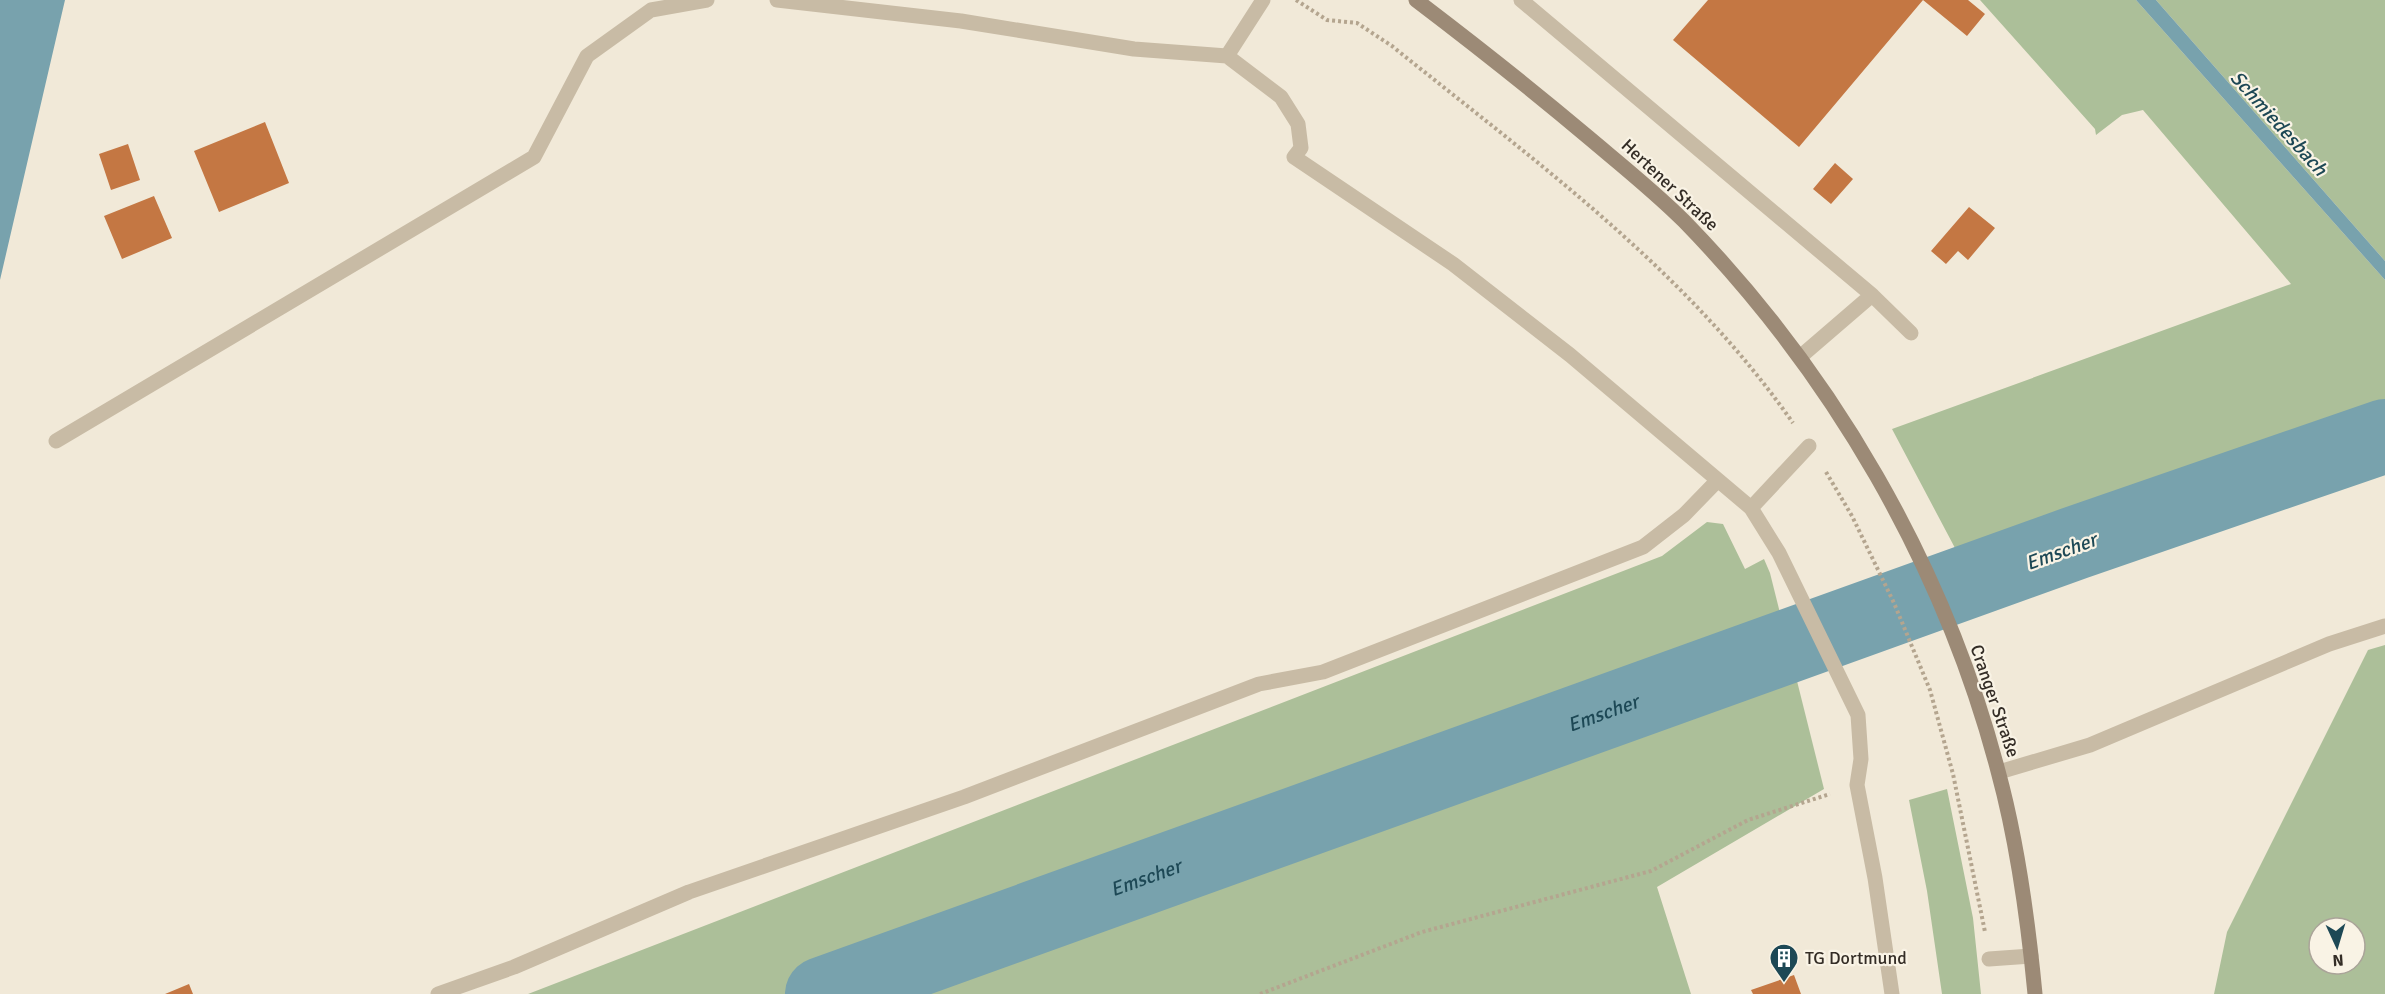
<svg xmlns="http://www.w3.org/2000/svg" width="2385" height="994" viewBox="0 0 2385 994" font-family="Signika,sans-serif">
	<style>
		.green { fill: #acbf99; fill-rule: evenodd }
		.water { fill: #78a2ad }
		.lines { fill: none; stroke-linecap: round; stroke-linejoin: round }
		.river { stroke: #78a2ad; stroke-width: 74 }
		.building { fill: #c47743 }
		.path { stroke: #b4a58f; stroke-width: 4; stroke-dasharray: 3 3; stroke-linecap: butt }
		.service { stroke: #c8bba5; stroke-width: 15 }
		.secondary { stroke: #9c8a76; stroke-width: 15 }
		.labels { text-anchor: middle; stroke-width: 4.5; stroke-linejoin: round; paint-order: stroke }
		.street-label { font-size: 18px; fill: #342d26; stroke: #f9f3e5 }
		.poi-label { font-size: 18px; fill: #342d26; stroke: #f9f3e5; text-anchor: start }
		.water-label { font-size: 20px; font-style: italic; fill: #1d4855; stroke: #f9f3e5 }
	</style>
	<rect width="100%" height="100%" fill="#f1e9d8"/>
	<path class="green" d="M1980 0H2136L2385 280V401L1955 548 1892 429 2291 284 2143 110 2122 115 2096 135 2095 129Z
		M2156 0H2385V261Z
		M1707 522 1723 524 1745 569 1764 559 1770 573 1824 789 1657 887 1691 994H528L1662 556Z
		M2385 645V994H2214L2227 932 2368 650ZM2319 928H2355V964H2319Z
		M1947 789 1973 918 1981 994H1942L1927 891 1909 800Z"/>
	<path class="water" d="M0 0H65L0 280Z
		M2136 0H2156L2385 261V280Z"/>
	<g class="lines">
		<path class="river" id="s1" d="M822 994 2075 543 2385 436"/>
	</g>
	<path class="building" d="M1708 0H1968L1985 14 1967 36 1923 0 1799 147 1673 40Z
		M265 122 289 183 219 212 194 151Z
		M128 144 140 180 111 190 99 154Z
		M1835 163 1853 179 1831 204 1813 189Z
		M154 196 172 238 122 259 104 216Z
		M1969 207 1995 228 1968 260 1958 251 1946 264 1931 251Z
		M1794 975 1801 994H1753L1751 990Z
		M189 984 193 994H165Z"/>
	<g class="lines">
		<path class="path" d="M1296 0 1327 20 1357 23 1392 46C1536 162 1686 270 1793 423
			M1826 472 1852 516 1894 603 1930 690 1953 774 1985 932
			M1260 994 1422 932 1651 871 1748 820 1830 794"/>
		<path class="service" d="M777 0 961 21 1134 49 1227 56 1281 97 1298 124 1301 148 1294 157 1453 264 1570 355 1751 508 1779 553 1858 715 1861 759 1857 785 1875 878 1892 994
			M1521 0 1872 295 1911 333
			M1227 56 1263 0
			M1800 357 1872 295
			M56 441 534 157 587 56 651 10 707 0
			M1751 508 1809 446
			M1999 772 2090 745 2329 644 2385 626
			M1989 959 2031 956
			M438 994 514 967 689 892 964 797 1259 684 1323 672 1643 547 1684 515 1717 481"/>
		<path class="secondary" d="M1416 0C1474 44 1531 89 1588 137 1620 164 1654 191 1684 221 1833 374 1944 565 1998 771 2018 844 2028 920 2035 994"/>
	</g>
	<defs>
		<g id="building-pin" transform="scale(1.5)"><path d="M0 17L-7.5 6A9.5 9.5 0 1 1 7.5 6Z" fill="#1d4855" stroke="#f9f3e5"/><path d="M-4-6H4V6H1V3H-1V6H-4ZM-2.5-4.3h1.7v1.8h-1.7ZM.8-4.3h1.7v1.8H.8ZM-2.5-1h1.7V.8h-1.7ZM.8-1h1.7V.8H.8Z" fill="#fff"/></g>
	</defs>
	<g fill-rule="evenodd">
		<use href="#building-pin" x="1784" y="958"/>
	</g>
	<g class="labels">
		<g class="street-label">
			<text transform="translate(1670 185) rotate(43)" y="6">Hertener Straße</text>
			<text transform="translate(1995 701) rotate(71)" y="6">Cranger Straße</text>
		</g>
		<g class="poi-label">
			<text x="1805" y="964">TG Dortmund</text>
		</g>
		<g class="water-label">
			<text transform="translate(2279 123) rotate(48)" y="7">Schmiedesbach</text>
			<text transform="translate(2061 551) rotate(-20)" y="7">Emscher</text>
			<text dy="7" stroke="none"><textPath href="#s1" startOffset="830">Emscher</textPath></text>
			<text dy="7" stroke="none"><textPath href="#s1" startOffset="344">Emscher</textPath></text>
		</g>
	</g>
	<g transform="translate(2337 946) rotate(176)"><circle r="28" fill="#f9f3e5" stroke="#aaa499" stroke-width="1.5"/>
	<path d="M0-4.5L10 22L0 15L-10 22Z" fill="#1d4855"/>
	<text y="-9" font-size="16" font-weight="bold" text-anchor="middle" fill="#342d26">N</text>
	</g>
</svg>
